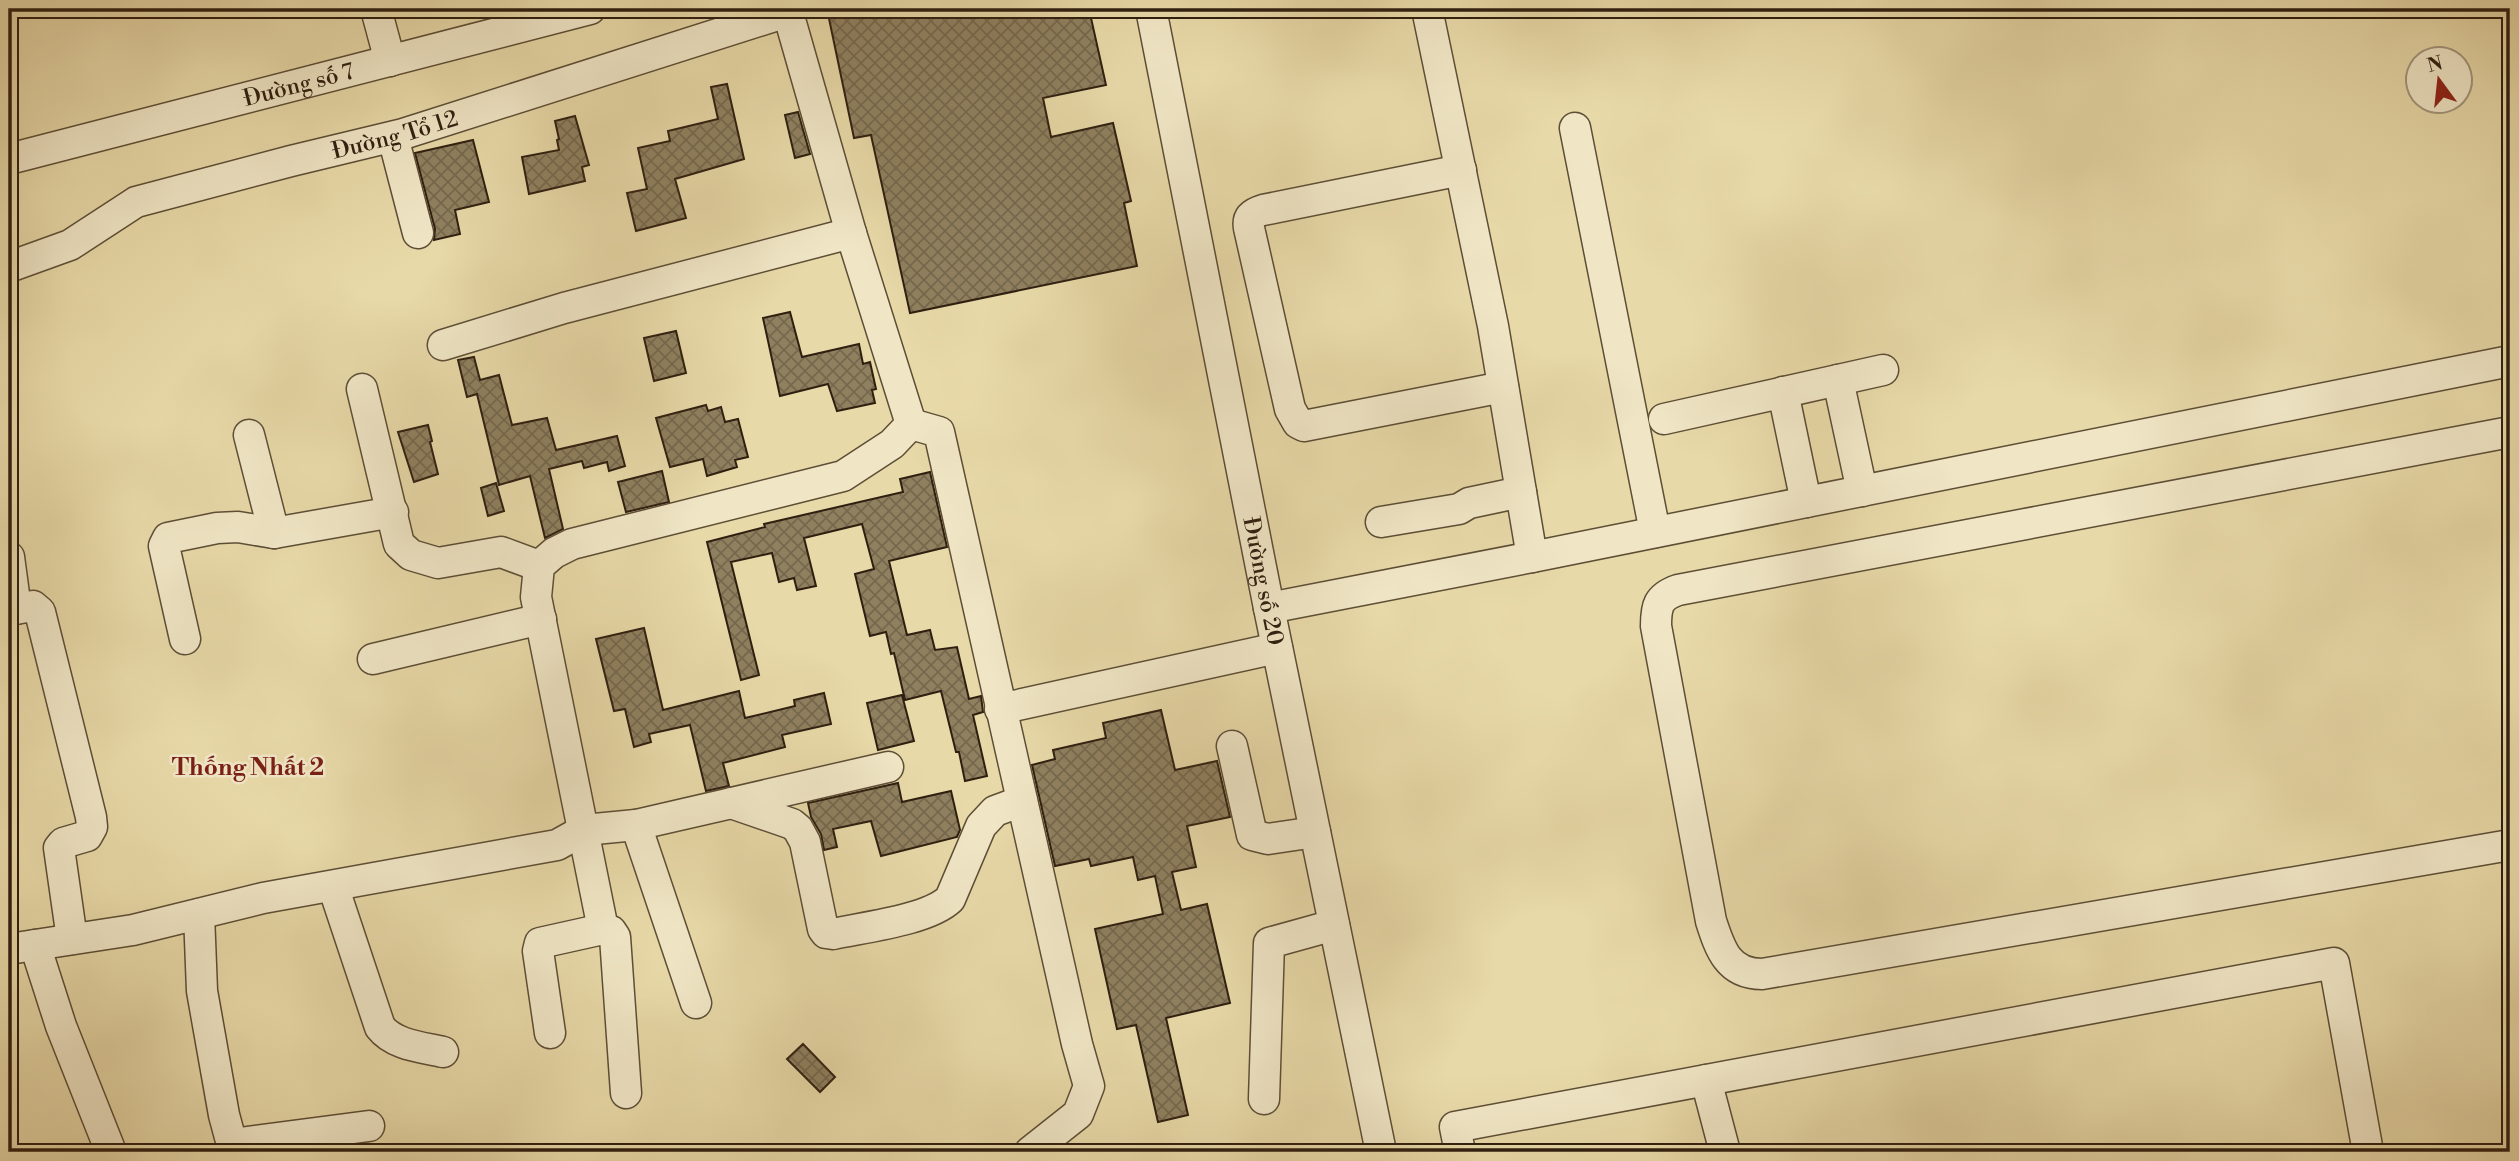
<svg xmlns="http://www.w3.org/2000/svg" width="2519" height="1161" viewBox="0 0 2519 1161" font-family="'Libre Bodoni',serif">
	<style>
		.building { fill: url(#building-cross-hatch); stroke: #2f1f10; stroke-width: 2 }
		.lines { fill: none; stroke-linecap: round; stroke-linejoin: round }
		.minor-casing { stroke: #5d4e36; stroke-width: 33 }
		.minor { stroke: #f0e6c6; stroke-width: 30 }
		.labels { text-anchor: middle; stroke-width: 5; stroke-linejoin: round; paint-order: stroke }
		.street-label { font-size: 23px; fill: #2f1f10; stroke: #f0e6c6 }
		.neighbourhood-label { font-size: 24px; font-weight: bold; fill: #7a1f14; stroke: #f0e6c6 }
	</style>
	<defs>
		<pattern id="building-cross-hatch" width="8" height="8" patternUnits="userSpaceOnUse" patternTransform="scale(1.75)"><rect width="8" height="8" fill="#8f805f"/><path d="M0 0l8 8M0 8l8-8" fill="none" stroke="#75684d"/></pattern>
	</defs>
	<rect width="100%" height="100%" fill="#e8d9a8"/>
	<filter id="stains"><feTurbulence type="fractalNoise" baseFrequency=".00286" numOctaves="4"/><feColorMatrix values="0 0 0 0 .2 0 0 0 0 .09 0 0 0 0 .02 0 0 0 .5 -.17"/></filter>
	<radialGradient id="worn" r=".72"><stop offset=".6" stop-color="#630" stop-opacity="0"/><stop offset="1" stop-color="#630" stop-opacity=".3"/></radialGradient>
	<path class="building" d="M827 9H1055L1056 13 1089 9 1106 85 1043 98 1051 137 1113 123 1131 201 1124 203 1137 266 910 313 871 135 854 138Z
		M727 84 744 159 675 179 686 218 636 231 627 193 647 189 638 148 670 141 668 131 718 119 711 87Z
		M798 112 810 154 795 158 785 115Z
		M575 116 589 165 582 167 585 181 529 194 522 157 559 150 557 140 559 139 555 121Z
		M473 140 489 202 455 210 460 234 434 240 435 229 415 153Z
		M790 312 802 357 859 344 863 364 870 362 876 389 872 390 875 403 837 411 828 384 780 396 763 318Z
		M676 331 686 373 654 381 644 338Z
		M474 357 480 380 499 375 512 425 547 418 556 450 617 436 625 466 609 471 607 462 584 468 582 461 549 469 563 529 545 538 530 476 499 485 477 394 467 397 458 360Z
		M706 405 708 411 721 407 725 422 738 419 748 457 735 460 737 467 707 476 703 459 670 467 656 418Z
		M428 425 432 441 430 442 438 474 414 482 398 432Z
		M662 471 669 502 626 512 618 482Z
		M930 472 947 547 889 561 907 635 930 630 935 650 957 647 969 699 981 696 983 712 973 715 987 776 965 781 959 752H956L941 691 905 700 894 653 891 654 886 632 870 636 855 574 874 569 862 524 804 538 816 586 797 590 794 578 779 582 772 553 731 562 759 675 741 680 707 542 765 527 764 524 903 492 900 479Z
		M496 483 504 511 488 516 481 488Z
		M644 628 663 710 739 691 745 718 795 706 794 700 824 693 831 724 782 735 785 747 723 763 729 786 706 791 690 725 649 734 651 742 634 747 625 709 614 711 596 639Z
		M902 695 914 741 878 750 867 703Z
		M1161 710 1175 770 1217 761 1230 817 1187 826 1196 867 1172 872 1181 910 1207 904 1230 1003 1166 1018 1188 1115 1158 1122 1136 1025 1117 1029 1095 929 1163 914 1155 876 1138 880 1133 857 1091 866 1089 859 1055 866 1032 765 1055 759 1053 750 1106 738 1103 723Z
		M898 783 902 802 951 791 960 830 957 837 881 856 871 821 833 829 837 847 824 850 821 834 811 817 808 803Z
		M803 1044 835 1077 820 1092 787 1059Z"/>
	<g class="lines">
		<g class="minor-casing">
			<g id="minor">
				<path d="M376 9 390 61"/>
				<path id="s1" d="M1151 9 1269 608 1381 1152"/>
				<path d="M1427 9 1493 326 1532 557"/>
				<path d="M1575 128 1655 532"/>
				<path d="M393 137 418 233"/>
				<path id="s2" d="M9 159 590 9"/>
				<path d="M1461 170 1263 210C1253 213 1247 217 1249 228L1290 409 1298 423 1304 426 1503 387"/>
				<path id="s3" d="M9 267 70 245 136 202 291 161 403 134 787 12"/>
				<path d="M443 345 564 308 851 233"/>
				<path d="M1838 380 1862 491"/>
				<path d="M362 389 399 544 411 555 438 563 501 552 539 566"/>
				<path d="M1783 392 1806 502"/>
				<path d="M1664 419 1883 370"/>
				<path d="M911 424 939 432 1077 1044 1089 1086 1078 1114 1030 1152"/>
				<path d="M2510 432 1678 590C1658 597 1656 606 1656 626L1711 921C1720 949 1728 974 1762 974L2510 845"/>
				<path d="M249 435 274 533"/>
				<path d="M1381 522 1459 509 1469 503 1521 492"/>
				<path d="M9 557 16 609"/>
				<path d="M1269 608 1532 557 2510 361"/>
				<path d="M9 610 33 606 40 612 91 817 92 827 87 836 63 843 59 848 72 939"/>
				<path d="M185 639 164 546 168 538 217 528 238 527 274 533 393 512"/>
				<path d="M373 659 541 619"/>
				<path d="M1000 709 1277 648"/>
				<path d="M1232 746 1252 835 1268 839 1315 832"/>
				<path d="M731 803 792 824 798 829 805 842 823 929 826 933 833 934C865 927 928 920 950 899L981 826 995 811 1022 801"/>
				<path d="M636 825 696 1003"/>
				<path d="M333 886 380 1027C394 1045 421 1047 443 1052"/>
				<path d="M199 914 202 991 224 1115 234 1152"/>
				<path d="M35 945 61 1026 111 1152"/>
				<path d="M9 949 133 930 263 898 557 845 584 830 636 825 888 767"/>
				<path d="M550 1033 538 951 540 943 603 929"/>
				<path d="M1706 1080 1725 1152"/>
				<path d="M626 1093 615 937 611 931 603 929 536 597 539 566 554 553 572 544 843 476 892 444 911 424 851 233 787 9"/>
				<path d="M1264 1099 1269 943 1334 925"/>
				<path d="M232 1144 369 1126"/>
				<path d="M1460 1152 1455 1127 2334 963 2368 1152"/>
			</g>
		</g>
		<use href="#minor" class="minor"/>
	</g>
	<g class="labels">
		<g class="street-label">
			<text dy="8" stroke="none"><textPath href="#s2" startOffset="299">Đường số 7</textPath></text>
			<text dy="8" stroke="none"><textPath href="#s3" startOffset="411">Đường Tổ 12</textPath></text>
			<text dy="8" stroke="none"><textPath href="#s1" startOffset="583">Đường số 20</textPath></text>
		</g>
		<g class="neighbourhood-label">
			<text x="248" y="775">Thống Nhất 2</text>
		</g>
	</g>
	<rect width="2519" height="1161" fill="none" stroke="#e8d9a8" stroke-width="35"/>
	<rect x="10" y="10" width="2498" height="1140" fill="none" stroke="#2f1f10" stroke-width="3.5"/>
	<rect x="18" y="18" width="2484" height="1126" fill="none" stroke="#2f1f10" stroke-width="2"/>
	<g transform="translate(2439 80) rotate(345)"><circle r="33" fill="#f0e6c6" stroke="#a3967d" stroke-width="2"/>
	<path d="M0-5L12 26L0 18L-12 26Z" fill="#8f2418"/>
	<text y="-10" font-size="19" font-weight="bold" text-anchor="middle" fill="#2f1f10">N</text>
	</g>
	<rect width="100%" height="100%" filter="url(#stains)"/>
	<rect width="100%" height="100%" fill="url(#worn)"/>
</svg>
